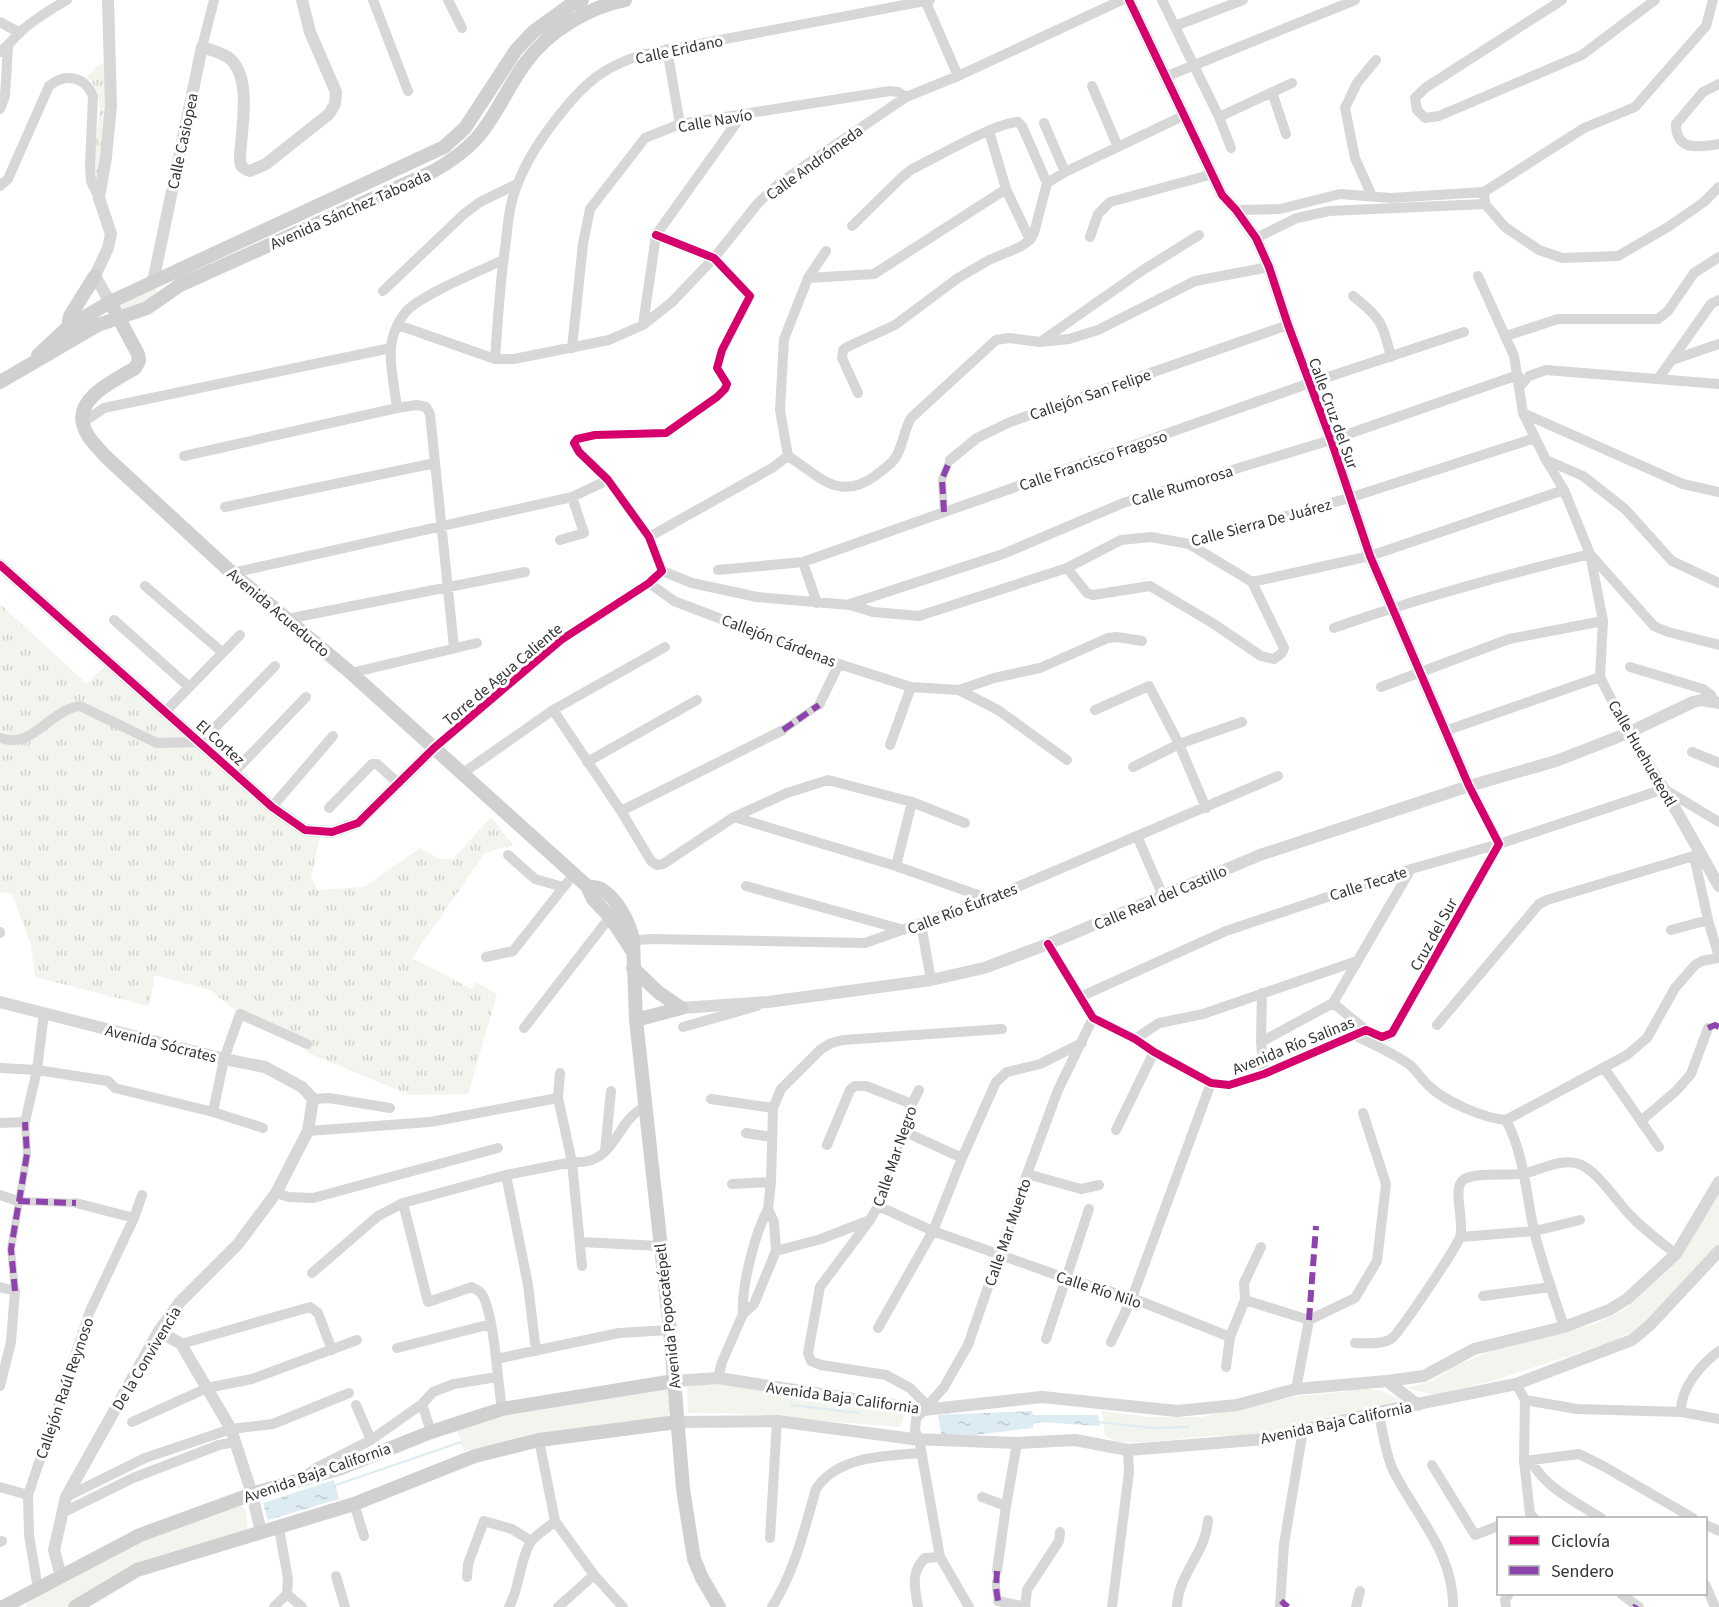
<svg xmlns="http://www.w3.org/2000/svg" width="1719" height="1607" viewBox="0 0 1719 1607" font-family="'Source Sans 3',sans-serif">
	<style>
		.grass { fill: url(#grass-tufts) }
		.green { fill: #f1f5ed }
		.water { fill: url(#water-ripples) }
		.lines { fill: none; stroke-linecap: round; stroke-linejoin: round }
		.stream { stroke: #ddebf3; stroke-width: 2 }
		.pedestrian-tunnel { stroke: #d6d6d6; stroke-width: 8; stroke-dasharray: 8 4; stroke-linecap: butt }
		.pedestrian { stroke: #d7d7d7; stroke-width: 8 }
		.minor { stroke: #d7d7d7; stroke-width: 10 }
		.tertiary { stroke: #d7d7d7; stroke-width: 12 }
		.secondary { stroke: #d0d0d0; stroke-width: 14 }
		.quiet { stroke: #8e44ad; stroke-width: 6; stroke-dasharray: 12 6; stroke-linecap: butt }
		.cycleway-casing { stroke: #fff; stroke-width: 11 }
		.cycleway { stroke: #d6006c; stroke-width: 8 }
		.labels { text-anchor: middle; stroke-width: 6; stroke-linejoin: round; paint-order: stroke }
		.street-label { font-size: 16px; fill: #333; stroke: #fff }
	</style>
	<defs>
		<pattern id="grass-tufts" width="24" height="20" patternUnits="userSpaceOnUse" patternTransform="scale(1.5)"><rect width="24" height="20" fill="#f1f5ed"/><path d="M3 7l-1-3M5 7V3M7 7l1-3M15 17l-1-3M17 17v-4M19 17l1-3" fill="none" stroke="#cfd2cc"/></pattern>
		<pattern id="water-ripples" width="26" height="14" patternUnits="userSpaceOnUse" patternTransform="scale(1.5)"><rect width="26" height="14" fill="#ddebf3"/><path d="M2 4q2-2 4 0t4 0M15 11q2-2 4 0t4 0" fill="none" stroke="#becad1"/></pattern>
	</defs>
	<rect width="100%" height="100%" fill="#fff"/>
	<path class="grass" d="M107 63 108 99 98 178C85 147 115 100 87 77L98 65Z
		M154 287 157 293 153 302 123 310 118 303Z
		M0 604 87 684 110 661 272 807 321 831 311 878 318 890 364 887 420 848 439 859H453L491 817 513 845 485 853 412 958 472 989 476 982 497 994 468 1094 410 1095 306 1052 307 1044 240 1014 210 990 155 975 149 1006 35 977 31 945 12 894 0 892Z"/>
	<path class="green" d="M1719 1191V1244L1704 1263 1639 1329 1611 1342 1492 1381 1433 1395 1408 1388 1435 1380 1453 1367 1499 1348 1595 1324 1624 1310 1680 1259Z
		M722 1384 906 1411 900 1427 726 1413H688L687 1385Z
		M665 1386 670 1389 673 1410 667 1417 531 1437 464 1451 457 1430 499 1417 631 1395Z
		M1366 1388 1384 1392 1401 1400 1257 1435 1210 1436 1149 1442H1117L1105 1435 1102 1411 1148 1417H1201L1298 1396 1335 1393Z
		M239 1505 245 1509 248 1529 145 1560 65 1607H27L24 1601 153 1535Z"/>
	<path class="water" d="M1032 1411 1033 1415H1098L1100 1426 1040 1422 1033 1424V1428L942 1439 938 1415Z
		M334 1480 339 1499 268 1520 263 1503Z"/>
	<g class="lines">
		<path class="stream" d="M791 1405 859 1413
			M1099 1422 1153 1428 1189 1427
			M336 1485 461 1442"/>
		<path class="pedestrian-tunnel" d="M996 1588V1579"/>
		<path class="pedestrian" d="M944 512 942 479 950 460
			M783 730 819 705
			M18 1201 76 1203
			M15 1291 11 1249 27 1154 25 1122
			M996 1588 998 1601"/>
		<path class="minor" d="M373 0 408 91
			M448 0 462 28
			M925 0 958 76
			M1162 0 1219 117 1231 148
			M1562 0 1425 88 1415 98 1417 110 1425 118 1439 116 1582 55 1655 0
			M0 22 20 33
			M1175 26 1243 0
			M202 47 214 0
			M667 49 680 124
			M0 52C8 46 13 39 20 32 34 20 51 9 67 0
			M1165 77 1355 0
			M1719 84 1703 92 1676 124C1676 152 1699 147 1719 144
			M1092 86 1118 147
			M1272 92 1286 134
			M0 109 5 96 8 47
			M1219 117 1292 83
			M1044 123 1065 172
			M989 131 1006 189 1030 240
			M0 186 8 179 49 86C65 73 85 76 93 96L90 166 91 181 99 198
			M1484 192 1485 204 1505 227 1539 250 1562 258 1618 256 1668 227 1704 202 1719 187
			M1372 196 1355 158 1345 108 1357 83 1376 60
			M1236 210 1280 209 1340 194 1391 198 1484 192 1584 128 1635 107 1706 26 1713 0
			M852 226 901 178 912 169C936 158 994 123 1018 122L1022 126 1047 183
			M1090 237 1098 214 1110 202 1213 174
			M1256 238 1297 218 1329 211 1485 204
			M1478 276 1514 356 1523 413 1546 460 1564 490 1590 554 1603 621 1600 677 1628 733
			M808 278 874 274 1006 189
			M383 291 464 214 480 202 517 184
			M1353 296C1380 317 1383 323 1391 357
			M398 325 495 359H514L609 340 643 325 672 302 714 258 759 202 781 182 906 97 958 76 1122 0
			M643 325 656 235 742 115
			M1506 336 1558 319H1658L1668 311 1694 273 1719 257
			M1043 340 1143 270 1199 235
			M572 348 583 244 590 209 645 138 680 124 890 91 898 92 906 97
			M495 359C498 319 500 280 506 241 508 221 510 201 518 183 528 157 544 134 561 113 586 82 602 68 641 55L930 0
			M1672 360 1719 344
			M1658 379 1711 304 1719 300
			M1519 387 1529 376 1546 370 1719 384
			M858 393 842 358 843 350 847 347 895 325 958 278 989 260 1020 247 1030 240 1034 233 1047 183 1065 172 1183 116
			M397 408C395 391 389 363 391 347 392 336 398 321 405 313 416 297 482 270 503 260
			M1523 413 1683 484 1719 492
			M82 423 104 408 391 348
			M184 456 397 408 417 405 426 407 430 414 454 648
			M788 456C819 476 839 502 875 476 882 470 891 465 896 457 903 445 904 430 911 418L996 340 1009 338 1040 342 1069 339 1098 330 1195 281 1269 267
			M788 456 780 410 784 339 808 278 826 251
			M950 460 977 438 1010 422 1288 325
			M1546 460 1583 476 1625 509 1672 561 1719 583
			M225 507 435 463
			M649 537 772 468 788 456
			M560 540 584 533 572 497
			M803 562 817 603
			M1067 568 1087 593 1093 595 1150 586 1214 624 1261 656 1274 659 1282 653 1284 648 1252 582 1189 544
			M718 570 803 562 1310 383 1464 332
			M662 571 692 583 757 597 850 605 873 612 919 616 1067 568 1121 540 1151 537 1189 544 1349 498 1535 438
			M232 573 572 497 608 480
			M1252 582 1370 556 1564 490
			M649 583 674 601 839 664 911 687 959 690 998 710 1067 760
			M145 586 222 652
			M850 604 1003 554 1123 503 1331 440 1518 375
			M287 619 525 572
			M114 620 188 686
			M1334 628C1418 598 1504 575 1590 554L1654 626 1668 632 1719 645
			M1630 667 1703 689 1711 695 1714 701
			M351 673 477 643
			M1381 687 1509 639 1603 621
			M959 690 994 678 1040 668 1108 638 1117 637 1142 641
			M819 705 839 664
			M553 710 621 811 651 861 657 865 663 864 734 817 787 793 828 780 912 802 965 823
			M1095 710 1149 686 1179 744 1206 808
			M166 711 240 635
			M1445 731 1600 677
			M0 738C5 739 10 741 15 740 36 739 55 709 80 706L157 743 201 742 275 666
			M890 745 911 687
			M434 748 561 640 649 583 662 571 649 537 608 480 579 452 574 443 577 439 595 435 666 433 717 397 725 389 727 384 717 368 722 350 750 296 714 258 656 235
			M1692 752 1719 763
			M587 762 697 700
			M1133 767 1179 744 1242 722
			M234 772 306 697
			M463 773 553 710 665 647
			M272 807 333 736
			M329 808 372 764H377L398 783
			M621 811 783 730
			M734 817 896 866 989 899
			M1137 836 1163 896
			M508 855 535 879 563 887
			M1694 856 1708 920 1719 957
			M896 866 912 802
			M746 886 904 930
			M921 924 931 980
			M1671 930 1708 920
			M0 932V933
			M626 941 651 939 865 943 989 899 1278 776
			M1048 944 1093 1018 1135 1039 1154 1052 1211 1083 1229 1085 1264 1074 1366 1030 1382 1037 1388 1036 1394 1029 1499 844 1469 786
			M486 957 513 951 574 874
			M1262 993 1261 1042 1264 1074
			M1080 997 1226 931 1411 869 1499 844 1664 789 1719 822
			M1333 1003 1411 869
			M1333 1003 1366 1030
			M1437 1025 1539 904 1547 900 1700 854
			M683 1027 757 1006
			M524 1028 610 917
			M1356 1036C1374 1045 1393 1053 1410 1065 1417 1071 1422 1080 1429 1086 1446 1102 1483 1118 1506 1120 1524 1154 1526 1193 1534 1231 1542 1263 1554 1296 1564 1327
			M1135 1039 1159 1023 1203 1014 1357 961
			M1261 1042 1333 1003
			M0 1068 37 1070 108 1081 115 1088 213 1112 263 1128
			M1604 1068 1659 1147
			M560 1073 558 1098 572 1162 582 1266
			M919 1090 912 1104 878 1206 870 1220 820 1287 808 1353 811 1361 821 1365 886 1375 910 1388 928 1406
			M313 1099 329 1098 390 1108
			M711 1099 773 1108
			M213 1112 224 1059 240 1014 307 1044
			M1506 1120 1627 1055 1647 1038 1675 988 1695 965 1702 961 1719 958
			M1642 1120 1676 1091 1691 1074 1708 1028
			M0 1123 25 1122 37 1070 44 1013
			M1116 1130 1154 1052
			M308 1131 430 1122 558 1098
			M903 1131 962 1158
			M746 1133 771 1137
			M827 1145 850 1090 855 1086H866L912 1104
			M605 1151 611 1091
			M1027 1174 1081 1189 1099 1185
			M506 1175 528 1285 536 1351
			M732 1184 771 1182
			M276 1193 289 1197 313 1198 498 1148
			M0 1195 18 1201
			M76 1203 134 1218
			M403 1203 428 1302 472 1287C474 1289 478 1290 480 1292 494 1306 498 1387 502 1409
			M878 1206 933 1231 1065 1278 1132 1298 1230 1337 1245 1300 1244 1283 1261 1247
			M1460 1237 1535 1231 1580 1220
			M581 1242 660 1246
			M776 1251 821 1239 870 1220
			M312 1273 378 1216 403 1203 506 1175 572 1162C617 1166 614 1121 645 1107
			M0 1287 15 1291 11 1342 0 1386
			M1483 1296 1551 1287
			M1245 1300 1309 1320
			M743 1314C741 1287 755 1233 768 1209
			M1309 1320 1355 1298 1377 1261 1386 1184 1363 1113
			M878 1328 933 1231 962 1158 996 1082 1007 1072 1040 1064 1082 1043
			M1046 1339 1089 1209
			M1111 1342 1132 1298 1211 1083
			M1355 1343C1366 1343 1381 1345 1391 1339 1398 1335 1457 1247 1460 1237 1465 1222 1452 1189 1463 1180 1476 1171 1510 1177 1526 1173 1543 1169 1561 1158 1579 1164 1598 1171 1616 1201 1631 1216 1644 1230 1661 1242 1676 1254
			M181 1344 310 1307 318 1313 332 1350
			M397 1348 491 1324
			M496 1359 619 1333 670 1330
			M1226 1367 1230 1337
			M718 1378 722 1362 743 1314 754 1304 776 1251 774 1222 768 1209 771 1182 773 1108 781 1089 820 1050 831 1043 843 1040 1002 1029
			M1516 1384 1525 1400 1524 1461 1530 1514 1534 1518
			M1296 1389 1309 1320
			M1525 1400 1577 1409 1681 1412 1719 1419
			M422 1404 431 1432
			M356 1405 371 1440
			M1378 1412C1383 1430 1385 1453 1393 1470 1416 1516 1454 1553 1453 1607
			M1681 1412C1680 1389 1701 1364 1719 1351
			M132 1422 207 1388 252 1379 357 1340
			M539 1440 555 1521 594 1575 623 1607
			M1524 1461 1579 1454 1605 1467 1693 1518
			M1531 1461C1545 1488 1576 1502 1601 1518
			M1432 1465 1475 1535 1498 1526
			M305 1476 316 1468 371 1440 422 1404 433 1392 454 1384 497 1377
			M0 1487 28 1495
			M66 1497 145 1458 231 1429 273 1424 349 1393
			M982 1497 1006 1506
			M354 1504 364 1536
			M62 1513 133 1478 219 1445 235 1442
			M1706 1525 1719 1531
			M279 1528 288 1579 287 1594 302 1607
			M770 1538 777 1421
			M0 1542 2 1541
			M997 1571 1006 1506 1017 1443
			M336 1576 345 1607
			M467 1577 468 1564 484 1521 512 1529 531 1541
			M1706 1586 1715 1607
			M38 1589 29 1535 28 1495 90 1311 134 1218 142 1195
			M1621 1594 1639 1607
			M998 1601 1026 1607
			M274 1607 287 1594
			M509 1607C520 1587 519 1563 530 1543 535 1535 548 1528 555 1521
			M558 1607 594 1575
			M772 1607C795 1571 804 1530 816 1489 837 1456 885 1456 921 1453
			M918 1607C915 1589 910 1572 925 1558L940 1557
			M969 1607 940 1557 919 1439 915 1431 916 1419 944 1387 968 1345 1027 1174 1058 1090 1093 1018
			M1025 1607 1027 1590 1059 1541 1060 1532
			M1112 1607 1129 1472 1128 1450
			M1177 1607C1178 1573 1206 1554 1208 1520
			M1280 1607 1284 1544 1303 1430
			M1356 1607 1360 1591
			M1506 1607 1505 1600 1509 1594"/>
		<path class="tertiary" d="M108 0 111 105 106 157 99 198 111 234 108 248 95 276 110 302
			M1129 0 1222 195 1236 210 1256 238 1269 267 1288 325 1331 440 1370 556 1469 786
			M153 282 202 47C211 50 221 52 229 58 253 77 241 130 240 158 240 166 242 169 250 171L266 164 329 114 335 104 336 92 310 32 302 0
			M0 565 272 807 305 830 332 832 358 823 434 748
			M1628 733 1664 789 1719 886
			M0 1002 224 1059 265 1067 302 1087 313 1099 308 1131 276 1193 238 1244 180 1302 159 1331 66 1497 54 1550 61 1576
			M681 1008 768 1002 931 980 984 968 1048 944 1260 855 1469 786 1556 761 1628 733 1693 702 1702 700 1719 703
			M159 1331 181 1344 231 1429 252 1494 261 1532
			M674 1381 718 1378 924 1410 1042 1397 1177 1411 1237 1405 1296 1389 1387 1381 1424 1376 1474 1349 1564 1327 1609 1310 1627 1299 1676 1254 1719 1182
			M1387 1381 1418 1405
			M677 1422 777 1421 913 1439 1017 1443 1075 1440 1128 1450 1266 1439 1378 1412 1516 1384 1632 1340 1650 1325 1719 1251"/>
		<path class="secondary" d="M110 302 138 354 139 361 135 368C116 380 76 397 83 424 86 437 97 446 105 456L232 573 351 673 587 886 593 899 610 917 633 952
			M68 327 70 316 95 276
			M38 355 68 327 110 302 444 147 465 128 516 50 533 32 569 6 582 0
			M0 382 98 325 147 308 180 285 432 172C448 163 463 153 476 139 496 117 508 86 526 62 548 32 588 7 625 0
			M587 886C591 887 598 887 601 889 617 898 630 923 633 940L636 1020 670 1330 683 1489 694 1559 702 1578 719 1607
			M633 968 658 992 681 1008
			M636 1020 681 1008
			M3 1607 140 1535 252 1494 341 1468 431 1432 502 1409 674 1381
			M75 1607 137 1570 354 1504 475 1456 539 1440 677 1422"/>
		<path class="quiet" d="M944 512 942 479 950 460
			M783 730 819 705
			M1708 1028 1715 1025 1719 1027
			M18 1201 76 1203
			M15 1291 11 1249 27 1154 25 1122
			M1309 1320 1316 1226
			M997 1571 996 1588 998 1601
			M1281 1601 1288 1607
			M1635 1607 1636 1605"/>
		<g class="cycleway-casing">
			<path id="cycleway" d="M0 565 272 807 305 830 332 832 358 823 434 748 561 640 649 583 662 571 649 537 608 480 579 452 574 443 577 439 595 435 666 433 717 397 725 389 727 384 717 368 722 350 750 296 714 258 656 235
				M1048 944 1093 1018 1135 1039 1154 1052 1211 1083 1229 1085 1264 1074 1366 1030 1382 1037 1392 1033 1499 844 1469 786 1370 556 1331 440 1288 325 1269 267 1256 238 1236 210 1222 195 1129 0"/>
		</g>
		<use href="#cycleway" class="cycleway"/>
	</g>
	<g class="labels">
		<g class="street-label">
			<text transform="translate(679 49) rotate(-12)" y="6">Calle Eridano</text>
			<text transform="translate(715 120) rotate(-10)" y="6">Calle Navío</text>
			<text transform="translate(182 141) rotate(-78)" y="6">Calle Casiopea</text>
			<text transform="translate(814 162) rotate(-36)" y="6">Calle Andrómeda</text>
			<text transform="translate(350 209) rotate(-24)" y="6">Avenida Sánchez Taboada</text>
			<text transform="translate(1090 394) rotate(-19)" y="6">Callejón San Felipe</text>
			<text transform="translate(1334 413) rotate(70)" y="6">Calle Cruz del Sur</text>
			<text transform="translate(1093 460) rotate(-19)" y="6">Calle Francisco Fragoso</text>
			<text transform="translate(1182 485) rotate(-17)" y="6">Calle Rumorosa</text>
			<text transform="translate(1261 522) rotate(-15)" y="6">Calle Sierra De Juárez</text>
			<text transform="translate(279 612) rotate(40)" y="6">Avenida Acueducto</text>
			<text transform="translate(779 640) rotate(21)" y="6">Callejón Cárdenas</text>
			<text transform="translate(502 674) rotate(-40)" y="6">Torre de Agua Caliente</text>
			<text transform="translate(221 742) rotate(42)" y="6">El Cortez</text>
			<text transform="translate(1643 753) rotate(60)" y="6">Calle Huehueteotl</text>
			<text transform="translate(1368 883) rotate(-18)" y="6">Calle Tecate</text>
			<text transform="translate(1160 897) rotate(-23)" y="6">Calle Real del Castillo</text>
			<text transform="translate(962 908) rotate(-21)" y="6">Calle Río Éufrates</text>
			<text transform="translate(1433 934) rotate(-61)" y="6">Cruz del Sur</text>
			<text transform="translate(161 1043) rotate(14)" y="6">Avenida Sócrates</text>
			<text transform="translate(1293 1045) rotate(-22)" y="6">Avenida Río Salinas</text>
			<text transform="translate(894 1156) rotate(-71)" y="6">Calle Mar Negro</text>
			<text transform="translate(1007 1232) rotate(-71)" y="6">Calle Mar Muerto</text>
			<text transform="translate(1099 1289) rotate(18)" y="6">Calle Río Nilo</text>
			<text transform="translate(667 1316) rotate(-96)" y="6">Avenida Popocatépetl</text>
			<text transform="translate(146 1358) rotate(-59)" y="6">De la Convivencia</text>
			<text transform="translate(64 1388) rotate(-71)" y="6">Callejón Raúl Reynoso</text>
			<text transform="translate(843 1397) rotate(8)" y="6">Avenida Baja California</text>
			<text transform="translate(1336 1422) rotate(-12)" y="6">Avenida Baja California</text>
			<text transform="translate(317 1472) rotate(-19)" y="6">Avenida Baja California</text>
		</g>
	</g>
	<rect x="1497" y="1517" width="210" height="78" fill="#ffffff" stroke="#adadad" stroke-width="1.5"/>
	<rect x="1509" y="1536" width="30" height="9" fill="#d6006c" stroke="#adadad" stroke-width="1.5"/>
	<text x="1551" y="1547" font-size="18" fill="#333333">Ciclovía</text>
	<rect x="1509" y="1566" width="30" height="9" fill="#8e44ad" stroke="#adadad" stroke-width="1.5"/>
	<text x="1551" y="1577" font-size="18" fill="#333333">Sendero</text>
</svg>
